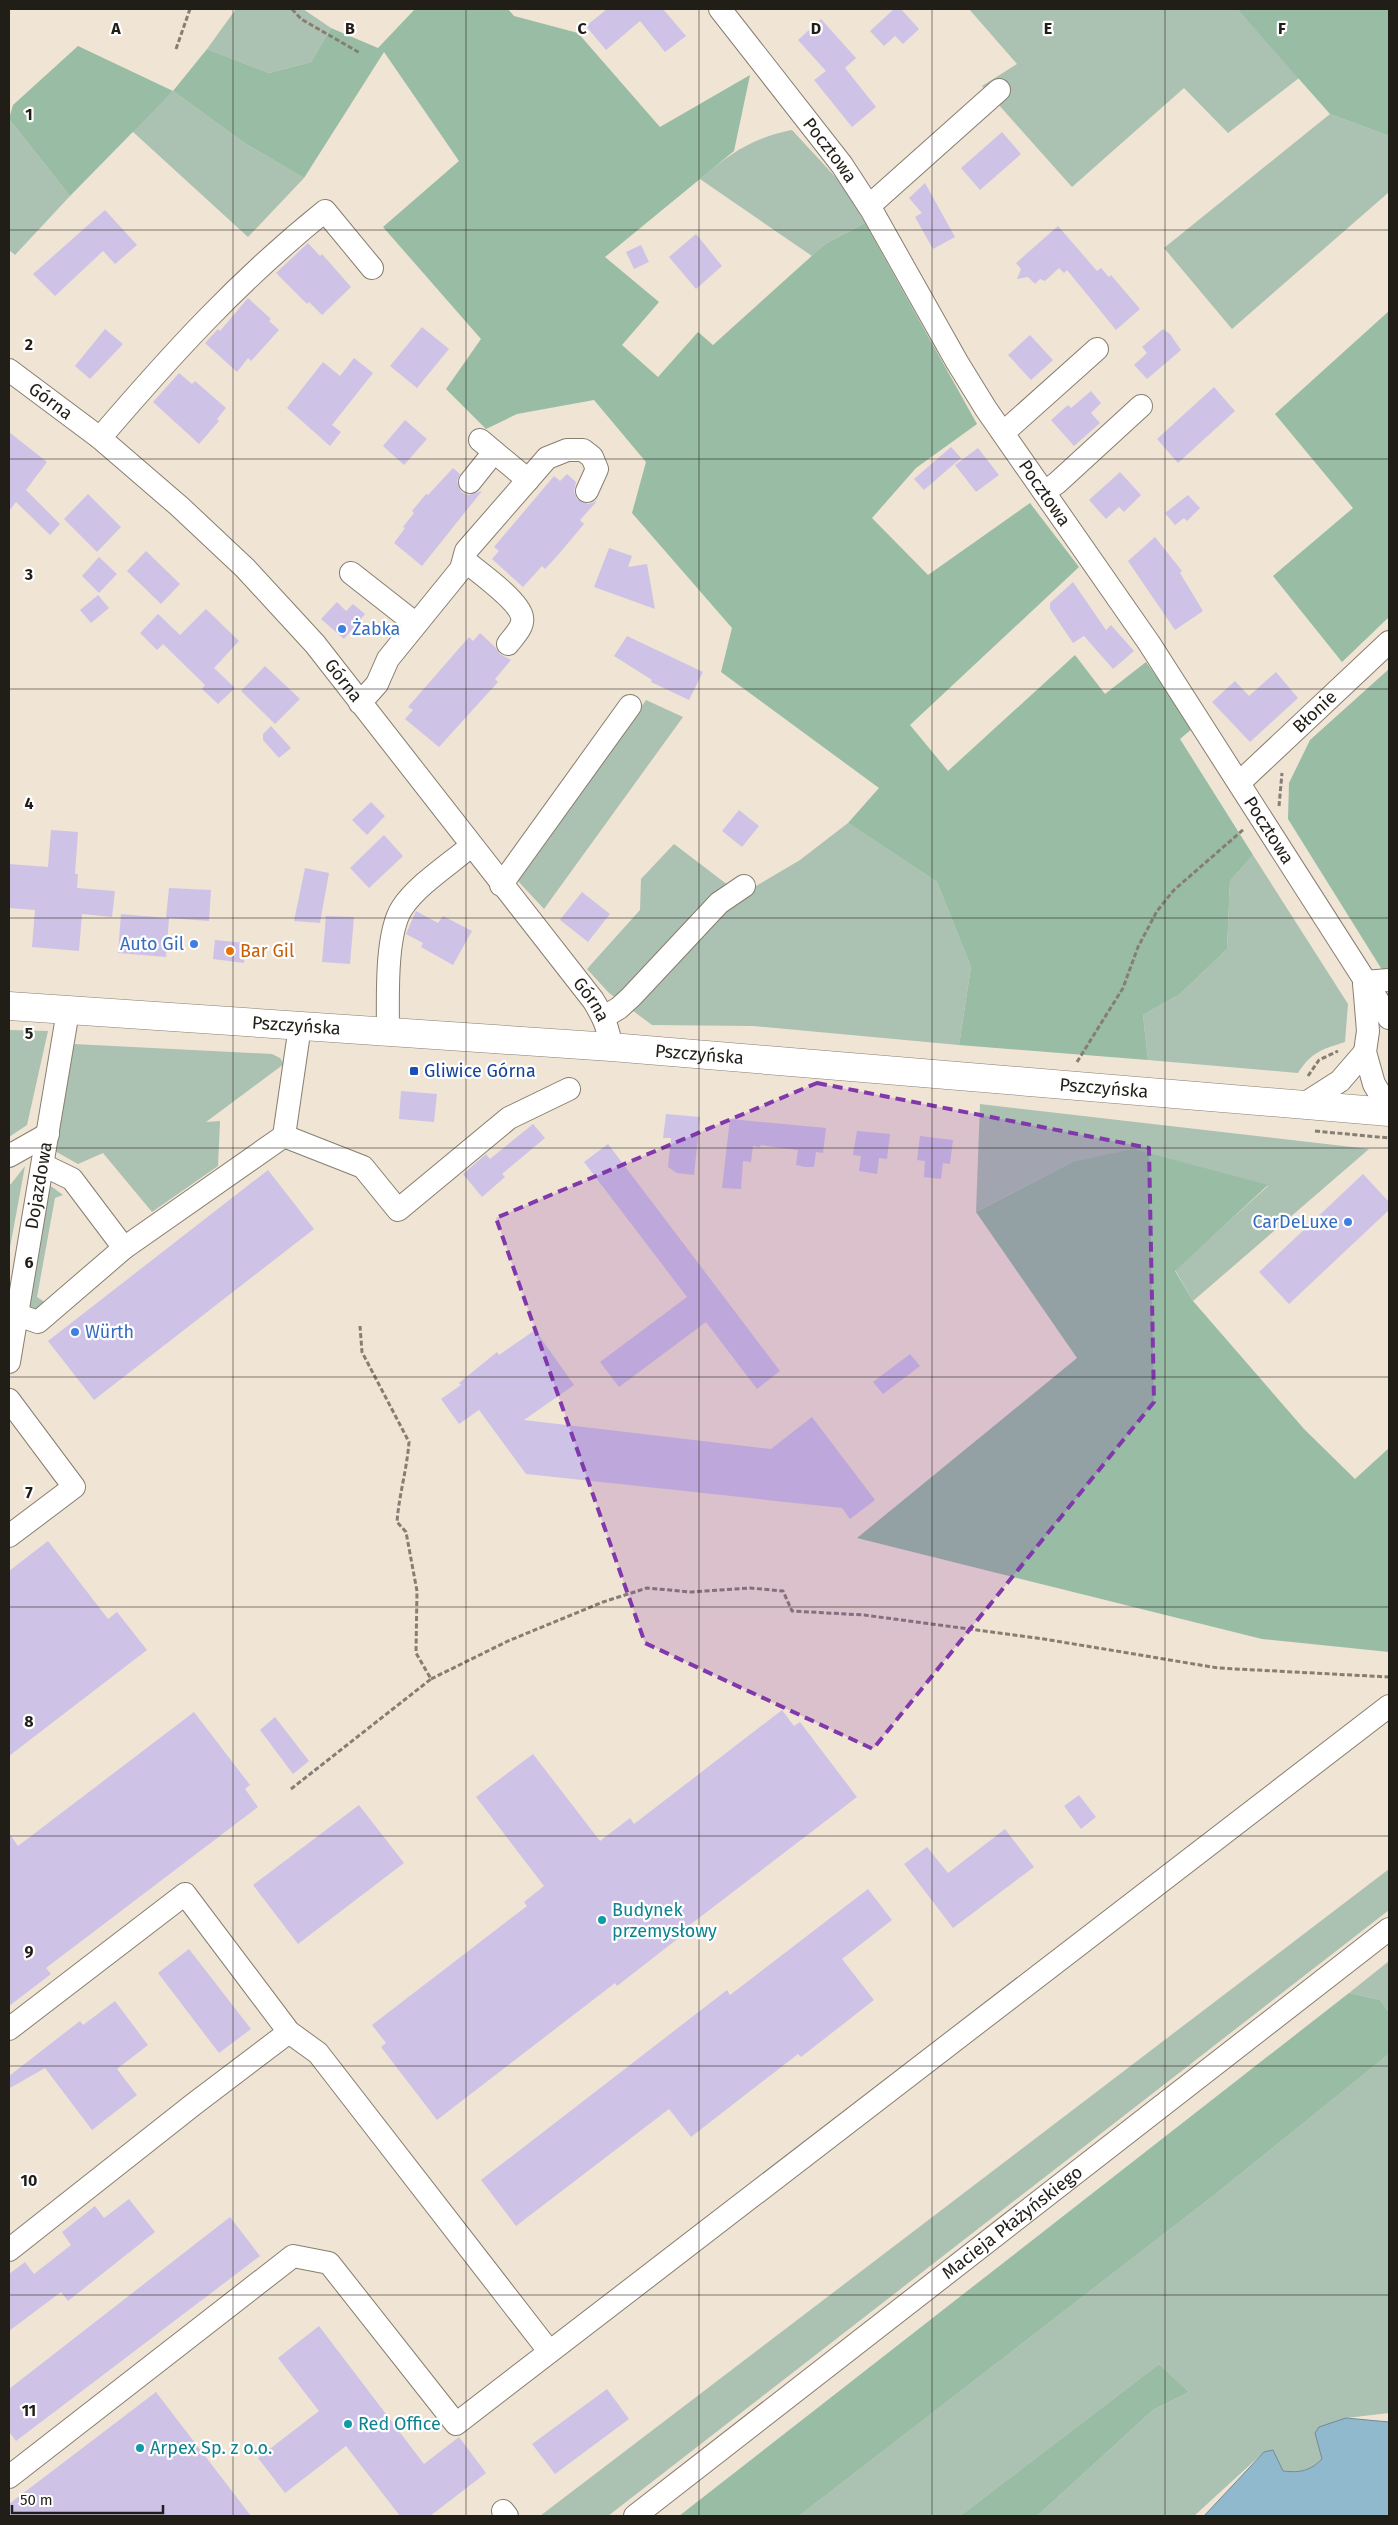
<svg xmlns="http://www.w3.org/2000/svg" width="1398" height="2525" viewBox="0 0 1398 2525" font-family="'Fira Sans',sans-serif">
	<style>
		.green { fill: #abc1b2 }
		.forest { fill: #98bca4 }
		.water { fill: #91b9cd; stroke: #6f8a96 }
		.building { fill: #cec3e7 }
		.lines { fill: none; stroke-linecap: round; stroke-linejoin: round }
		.minor-casing { stroke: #887e6f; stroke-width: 24 }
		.major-casing { stroke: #887e6f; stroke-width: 29 }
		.path { stroke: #867e73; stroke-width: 3; stroke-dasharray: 5 2.5; stroke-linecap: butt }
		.minor { stroke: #fff; stroke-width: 22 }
		.major { stroke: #fff; stroke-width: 28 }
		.marked { fill: #8038ab; fill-opacity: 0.2; stroke: #8038ab; stroke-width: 4; stroke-dasharray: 10 6; stroke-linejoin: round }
		.grid { fill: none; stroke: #211d17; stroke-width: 1; stroke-opacity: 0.55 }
		.shop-dot { fill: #3f7fe0; stroke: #fff; stroke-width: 2 }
		.food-dot { fill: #e8710a; stroke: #fff; stroke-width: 2 }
		.transit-dot { fill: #1a4fb4; stroke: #fff; stroke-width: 2 }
		.culture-dot { fill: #0f9aa8; stroke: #fff; stroke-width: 2 }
		.labels { text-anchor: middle; stroke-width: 4.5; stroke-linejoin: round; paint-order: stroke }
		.street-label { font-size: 18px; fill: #211d17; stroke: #fff }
		.shop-label { font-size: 18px; fill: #366cbe; stroke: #fff; text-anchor: start }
		.food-label { font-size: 18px; fill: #c56008; stroke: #fff; text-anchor: start }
		.transit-label { font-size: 18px; fill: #164399; stroke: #fff; text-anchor: start }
		.culture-label { font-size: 18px; fill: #0d838f; stroke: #fff; text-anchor: start }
		.grid-label { font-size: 16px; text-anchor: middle; font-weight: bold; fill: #211d17; stroke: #fff; stroke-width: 4.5; stroke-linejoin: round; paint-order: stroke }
	</style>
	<rect width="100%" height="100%" fill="#f0e4d4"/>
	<path class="green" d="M236 9H303L331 28 311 62 269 73 207 49Z
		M969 9H1237L1299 78 1228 133 1184 88 1072 187 982 86 1017 64Z
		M173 91 243 142 304 178 248 237 132 131Z
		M1330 114 1389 136V192L1232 329 1164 248Z
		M9 119 70 196 15 255 9 250Z
		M792 130 841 183 865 223 825 244 812 256 700 179C731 153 752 138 792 130Z
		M646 700 683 717 544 909 518 881Z
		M848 823 937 882 971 967 959 1045 753 1026 652 1025 609 993 587 969 640 910 641 879 674 844 741 895 800 860Z
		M1253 855 1348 1004 1345 1042C1323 1049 1311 1052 1298 1073L1148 1060 1143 1015 1180 994 1227 949 1230 881Z
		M9 1030 48 1031 27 1125 9 1137Z
		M74 1044 272 1054 280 1058 284 1064 206 1122 220 1121 218 1166 152 1212 103 1153 78 1164 55 1151Z
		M980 1104 1369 1149 1193 1301 1175 1270 1268 1186 1072 1162 976 1212Z
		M25 1166 9 1253V1184H11Z
		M48 1184 63 1195 55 1198 37 1297 49 1305 45 1315 28 1307Z
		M1389 1869V1910L608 2516H540Z
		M1389 1961V2012L1380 2000 1349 1993Z
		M1389 2054V2413L1346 2418 1315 2433 1322 2459C1310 2471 1300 2473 1283 2471L1273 2450 1264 2452 1194 2516H1037L1153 2410 1189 2392 1159 2364 960 2516H799L1213 2196Z"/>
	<path class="forest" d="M415 9H508L514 16 578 33 660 127 750 75 734 151 605 257 659 302 622 345 658 377 698 332 713 345 825 244 865 223 977 424 916 468 872 518 928 575 1030 503 1079 567 910 725 948 771 1075 655 1105 694 1146 662 1193 728 1180 739 1253 855 1230 881 1227 949 1180 994 1143 1015 1148 1060 959 1045 971 967 937 882 848 823 879 788 721 672 732 628 632 513 646 462 594 400 517 414 486 429 446 389 481 339 383 227 459 161 384 52 304 178 243 142 173 91 70 196 9 119 13 105 78 46 173 91 207 49 269 73 311 62 331 28 378 48Z
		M1237 9H1389V136L1330 114Z
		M1389 311V617L1342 662 1273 576 1353 508 1275 414Z
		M1389 669V981L1288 819 1289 783 1310 740Z
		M1133 1149 1268 1185 1175 1271 1193 1301 1304 1429 1355 1479 1389 1448V1652L1262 1639 857 1538 1077 1358 976 1212 1072 1162Z
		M1349 1993 1380 2000 1389 2012V2054L1213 2196 799 2516H679Z
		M1159 2364 1189 2392 1153 2410 1037 2516H960Z"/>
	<path class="water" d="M1346 2418 1389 2422V2516H1204L1264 2452 1273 2450 1283 2471C1300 2473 1310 2471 1322 2459L1315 2433 1319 2427Z"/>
	<path class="building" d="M607 9H663L686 36 665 52 640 21 606 50 586 26Z
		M894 9H901L919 29 903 44 895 36 884 46 870 31Z
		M821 19 856 58 845 68 876 107 852 127 814 80 826 71 798 40Z
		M1002 132 1021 154 980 190 961 168Z
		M925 183 955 237 933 249 915 217 922 213 909 198Z
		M105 210 137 245 115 264 103 251 55 296 33 274Z
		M1058 226 1097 271 1101 268 1109 277 1111 275 1140 309 1116 330 1067 270 1064 273 1059 268 1045 281 1040 279 1035 284 1028 277 1017 279 1021 269 1016 263Z
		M696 234 722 266 696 289 669 257Z
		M308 243 320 256 322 254 351 287 322 315 309 302 307 304 276 273Z
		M641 245 649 262 634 269 626 252Z
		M248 298 271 319 269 321 279 330 251 361 248 358 237 372 205 343 218 329 220 331Z
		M422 327 449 349 417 388 390 366Z
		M105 329 123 344 90 379 75 366Z
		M1163 329 1170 334 1181 350 1147 379 1134 365 1147 353 1142 347Z
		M1030 335 1053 360 1031 380 1008 355Z
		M354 358 373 373 332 425 341 432 330 446 287 408 323 362 340 376Z
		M179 373 192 384 195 381 226 408 217 419 219 421 199 444 153 402Z
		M1214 387 1235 411 1178 463 1157 439Z
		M1091 391 1101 403 1091 413 1100 423 1074 446 1051 420 1068 405 1071 408Z
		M405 420 427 439 404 465 383 446Z
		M9 432 47 462 26 490 60 524 50 535 16 502 9 511Z
		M951 447 961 458 924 490 914 479Z
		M978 448 999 475 976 492 955 465Z
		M453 468 460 474 457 481 461 492 469 495 482 491 422 566 394 543 405 528 403 527 414 513 412 511 426 494 428 495Z
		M1120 472 1141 495 1124 512 1119 507 1106 519 1089 500Z
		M567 474 576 482 574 492 577 499 588 504 597 501 580 520 584 524 558 555 545 569 542 566 523 587 492 559 499 551 494 547 554 476 560 481Z
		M88 494 121 527 97 552 64 519Z
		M1188 495 1200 508 1187 521 1184 518 1175 525 1165 513Z
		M1155 537 1182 571 1180 573 1203 611 1175 630 1128 561Z
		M609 548 632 556 628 567 647 564 655 609 594 587Z
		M146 551 180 584 161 604 127 571Z
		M99 557 117 574 99 593 82 576Z
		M1073 582 1106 630 1111 625 1134 651 1113 669 1084 636 1073 643 1050 609V603Z
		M98 595 109 608 91 623 80 610Z
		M337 602 346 611 353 604 365 614 344 639 321 619Z
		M206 609 239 641 214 668 235 688 218 704 202 689 205 685 163 644 157 650 140 633 158 614 180 635Z
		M480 633 495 647 500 654 511 660 495 679 498 682 439 747 405 719 413 710 408 707 469 637 473 641Z
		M627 636 703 672 689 700 651 682 652 680 614 656Z
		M265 666 300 699 275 724 241 691Z
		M1276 672 1298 698 1250 742 1212 702 1235 681 1249 696Z
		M271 726 291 748 279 758 263 740V734Z
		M371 802 385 816 367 835 352 820Z
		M739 810 759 826 742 847 722 831Z
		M51 830 78 832 75 874H78L77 888 115 891 112 917 82 914 79 951 32 947 35 910 9 908V864L48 867Z
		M384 835 403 856 369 888 350 868Z
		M305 868 329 873 320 923 294 921Z
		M169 888 211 890 209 921 169 918 166 957 118 953 121 914 166 918Z
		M582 892 610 914 588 942 560 920Z
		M416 911 438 923 443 916 472 931 453 965 421 947 423 943 406 934Z
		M326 916 354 917 350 964 322 962Z
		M215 940 246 943 244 963 213 959Z
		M401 1091 437 1094 434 1122 399 1119Z
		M666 1114 700 1117 694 1175 677 1173 668 1167 671 1138H663Z
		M730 1119 826 1128 823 1153 816 1152 814 1167H805L796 1165 798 1150 761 1145 760 1147 753 1146 751 1162 743 1161 741 1189 722 1188Z
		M533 1124 545 1138 502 1174 505 1177 482 1197 463 1174 486 1154 490 1159Z
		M857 1131 890 1134 887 1159 879 1158 877 1174 859 1171 861 1156 853 1155Z
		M920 1136 953 1140 950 1164 943 1163 941 1179 924 1177 925 1161 917 1160Z
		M608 1144 780 1371 757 1389 706 1322 619 1387 600 1362 687 1297 584 1162Z
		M268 1170 314 1229 94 1400 48 1341Z
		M1363 1174 1389 1202V1210L1289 1304 1259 1272Z
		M535 1330 574 1385 524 1420 771 1449 812 1417 875 1500 850 1519 842 1508 526 1474 479 1410 459 1424 441 1399 461 1385 459 1383 497 1352 499 1355Z
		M910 1354 920 1366 883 1394 873 1382Z
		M48 1541 108 1619 117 1612 147 1650 9 1756V1571Z
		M782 1710 794 1726 800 1722 857 1797 678 1934 680 1937 617 1986 615 1983 437 2120 381 2047 386 2043 372 2025 527 1906 524 1902 544 1886 476 1797 533 1754 600 1841 630 1818 634 1824Z
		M194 1712 250 1785 245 1789 258 1807 46 1968 51 1974 9 2006V1833L18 1846Z
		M275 1717 309 1761 293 1774 260 1730Z
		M1079 1795 1096 1817 1081 1829 1064 1806Z
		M359 1805 404 1863 298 1944 253 1885Z
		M1005 1829 1034 1867 953 1928 904 1864 927 1847 948 1873Z
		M868 1889 892 1920 842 1959 874 2000 801 2057 798 2054 691 2137 669 2109 516 2226 481 2180 727 1990 730 1995Z
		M189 1949 251 2029 219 2053 158 1973Z
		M115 2001 148 2045 117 2069 137 2095 92 2130 45 2068 10 2088 9 2076 80 2021 83 2025Z
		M129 2199 155 2232 68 2301 61 2292 9 2331V2274L25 2262 34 2274 71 2245 62 2232 95 2206 104 2218Z
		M230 2217 260 2256 16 2441 9 2432V2389Z
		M319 2326 424 2464 459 2437 486 2473 430 2516H400L346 2446 285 2493 258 2458 319 2411 278 2358Z
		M607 2389 629 2419 555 2474 532 2444Z
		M156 2392 251 2516H9V2504Z"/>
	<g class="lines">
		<g class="minor-casing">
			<g id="minor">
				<path id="s1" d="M720 9 842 165 872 211 957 362 986 409 1149 643 1389 1018"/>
				<path d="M869 206 999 90"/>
				<path id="s2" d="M9 370 100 438 179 506 245 568 315 644 593 1000C603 1016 609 1029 611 1047"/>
				<path d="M1003 433 1097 349"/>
				<path d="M100 438C171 355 239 280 325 211L372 268"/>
				<path d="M480 440 528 480"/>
				<path d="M470 482 494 452"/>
				<path d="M1044 492 1057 483 1141 406"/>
				<path d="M464 560C477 571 519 600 522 617 524 627 514 636 508 644"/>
				<path d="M351 573 416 624"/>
				<path d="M360 703 377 684 388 659 461 569 466 551 547 458 567 450H583L592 457 597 469 587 491"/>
				<path id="s3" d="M1239 783 1389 642"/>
				<path d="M501 885 630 706"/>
				<path d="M1364 982 1389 980"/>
				<path d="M1364 983 1368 1031 1365 1052 1374 1084 1389 1109"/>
				<path d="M604 1017 619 1008 631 997 719 903 744 886"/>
				<path d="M388 1033C388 1001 385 934 402 908 417 885 450 864 471 846"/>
				<path d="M1304 1104 1340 1081 1365 1052"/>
				<path d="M284 1136 363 1167 398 1210 509 1118 569 1089"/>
				<path d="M9 1156 48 1134"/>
				<path d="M124 1248 284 1136 300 1026"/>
				<path d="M9 1317 18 1315 38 1322 124 1248 72 1179 43 1165"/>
				<path id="s4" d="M9 1362 68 1011"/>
				<path d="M9 1400 74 1487 9 1536"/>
				<path d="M9 2029 185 1894 289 2032"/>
				<path d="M9 2250 194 2104 289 2032 318 2053 549 2351"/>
				<path d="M9 2477 293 2256 329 2263 456 2424 1389 1706"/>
				<path d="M503 2511 507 2516"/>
				<path id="s5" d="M635 2516 1389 1929"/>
			</g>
		</g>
		<g class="major-casing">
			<g id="major">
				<path id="s6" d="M9 1006 611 1047 1389 1112"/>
			</g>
		</g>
		<path class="path" d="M292 9 301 19 360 53
			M176 49 190 9
			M1279 806 1282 773
			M1077 1062 1123 988 1138 947 1157 911 1174 890 1244 829
			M1308 1076 1319 1060 1338 1051
			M1315 1131 1389 1138
			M431 1679 508 1641 603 1602 647 1588 691 1592 750 1588 783 1591 792 1611 864 1615 1044 1639 1218 1668 1389 1677
			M291 1789 431 1679 416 1653 417 1591 406 1532 397 1522C399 1495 407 1469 409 1442L362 1352 360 1326"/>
		<use href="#minor" class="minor"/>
		<use href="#major" class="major"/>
	</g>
	<path class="marked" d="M817 1083 1149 1148 1154 1402 873 1749 645 1643 496 1218Z"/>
	<path class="grid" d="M233 9V2516M466 9V2516M699 9V2516M932 9V2516M1165 9V2516M9 230H1389M9 459H1389M9 689H1389M9 918H1389M9 1148H1389M9 1377H1389M9 1607H1389M9 1836H1389M9 2066H1389M9 2295H1389"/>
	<g class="shop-dot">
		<circle cx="342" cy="629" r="5"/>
		<circle cx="194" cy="944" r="5"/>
		<circle cx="1348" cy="1222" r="5"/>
		<circle cx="75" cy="1332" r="5"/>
	</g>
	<circle class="food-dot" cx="230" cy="951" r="5"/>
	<rect class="transit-dot" x="409" y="1066" width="10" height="10" rx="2.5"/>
	<g class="culture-dot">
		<circle cx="602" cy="1920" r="5"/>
		<circle cx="348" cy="2424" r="5"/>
		<circle cx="140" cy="2448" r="5"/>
	</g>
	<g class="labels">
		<g class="street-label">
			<text dy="6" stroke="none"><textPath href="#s1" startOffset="179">Pocztowa</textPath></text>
			<text dy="6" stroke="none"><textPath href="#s2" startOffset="52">Górna</textPath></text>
			<text dy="6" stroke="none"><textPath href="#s1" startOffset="584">Pocztowa</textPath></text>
			<text dy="6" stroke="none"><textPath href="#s2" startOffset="458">Górna</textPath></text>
			<text dy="6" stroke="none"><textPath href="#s3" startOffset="104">Błonie</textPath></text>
			<text dy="6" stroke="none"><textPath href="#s1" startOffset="989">Pocztowa</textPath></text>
			<text dy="6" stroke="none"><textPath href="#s2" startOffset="862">Górna</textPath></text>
			<text dy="6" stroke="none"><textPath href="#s6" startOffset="288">Pszczyńska</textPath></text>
			<text dy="6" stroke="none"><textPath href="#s6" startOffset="692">Pszczyńska</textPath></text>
			<text dy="6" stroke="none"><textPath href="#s6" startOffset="1098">Pszczyńska</textPath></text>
			<text dy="6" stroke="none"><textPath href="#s4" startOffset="179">Dojazdowa</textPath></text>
			<text dy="6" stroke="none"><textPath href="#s5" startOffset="478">Macieja Płażyńskiego</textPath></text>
		</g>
		<g class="shop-label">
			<text x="352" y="635">Żabka</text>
			<text x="184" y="950" text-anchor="end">Auto Gil</text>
			<text x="1338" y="1228" text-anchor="end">CarDeLuxe</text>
			<text x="85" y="1338">Würth</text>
		</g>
		<g class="food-label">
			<text x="240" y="957">Bar Gil</text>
		</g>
		<g class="transit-label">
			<text x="424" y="1077">Gliwice Górna</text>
		</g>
		<g class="culture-label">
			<text x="612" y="1916">Budynek<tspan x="612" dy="21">przemysłowy</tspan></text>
			<text x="358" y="2430">Red Office</text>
			<text x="150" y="2454">Arpex Sp. z o.o.</text>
		</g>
	</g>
	<g class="grid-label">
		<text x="116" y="34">A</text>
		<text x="350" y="34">B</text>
		<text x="582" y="34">C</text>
		<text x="816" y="34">D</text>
		<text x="1048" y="34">E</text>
		<text x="1282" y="34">F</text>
		<text x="29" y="120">1</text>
		<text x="29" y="350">2</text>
		<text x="29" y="580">3</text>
		<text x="29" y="809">4</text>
		<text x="29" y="1039">5</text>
		<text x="29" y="1268">6</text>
		<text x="29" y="1498">7</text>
		<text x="29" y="1727">8</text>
		<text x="29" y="1957">9</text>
		<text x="29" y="2186">10</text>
		<text x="29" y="2416">11</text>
	</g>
	<rect width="1398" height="2525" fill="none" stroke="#211d17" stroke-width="20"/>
	<path d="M12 2505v8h151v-8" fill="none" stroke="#211d17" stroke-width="2.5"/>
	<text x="20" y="2505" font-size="15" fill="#211d17" stroke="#ffffff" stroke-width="4" paint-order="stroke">50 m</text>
</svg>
